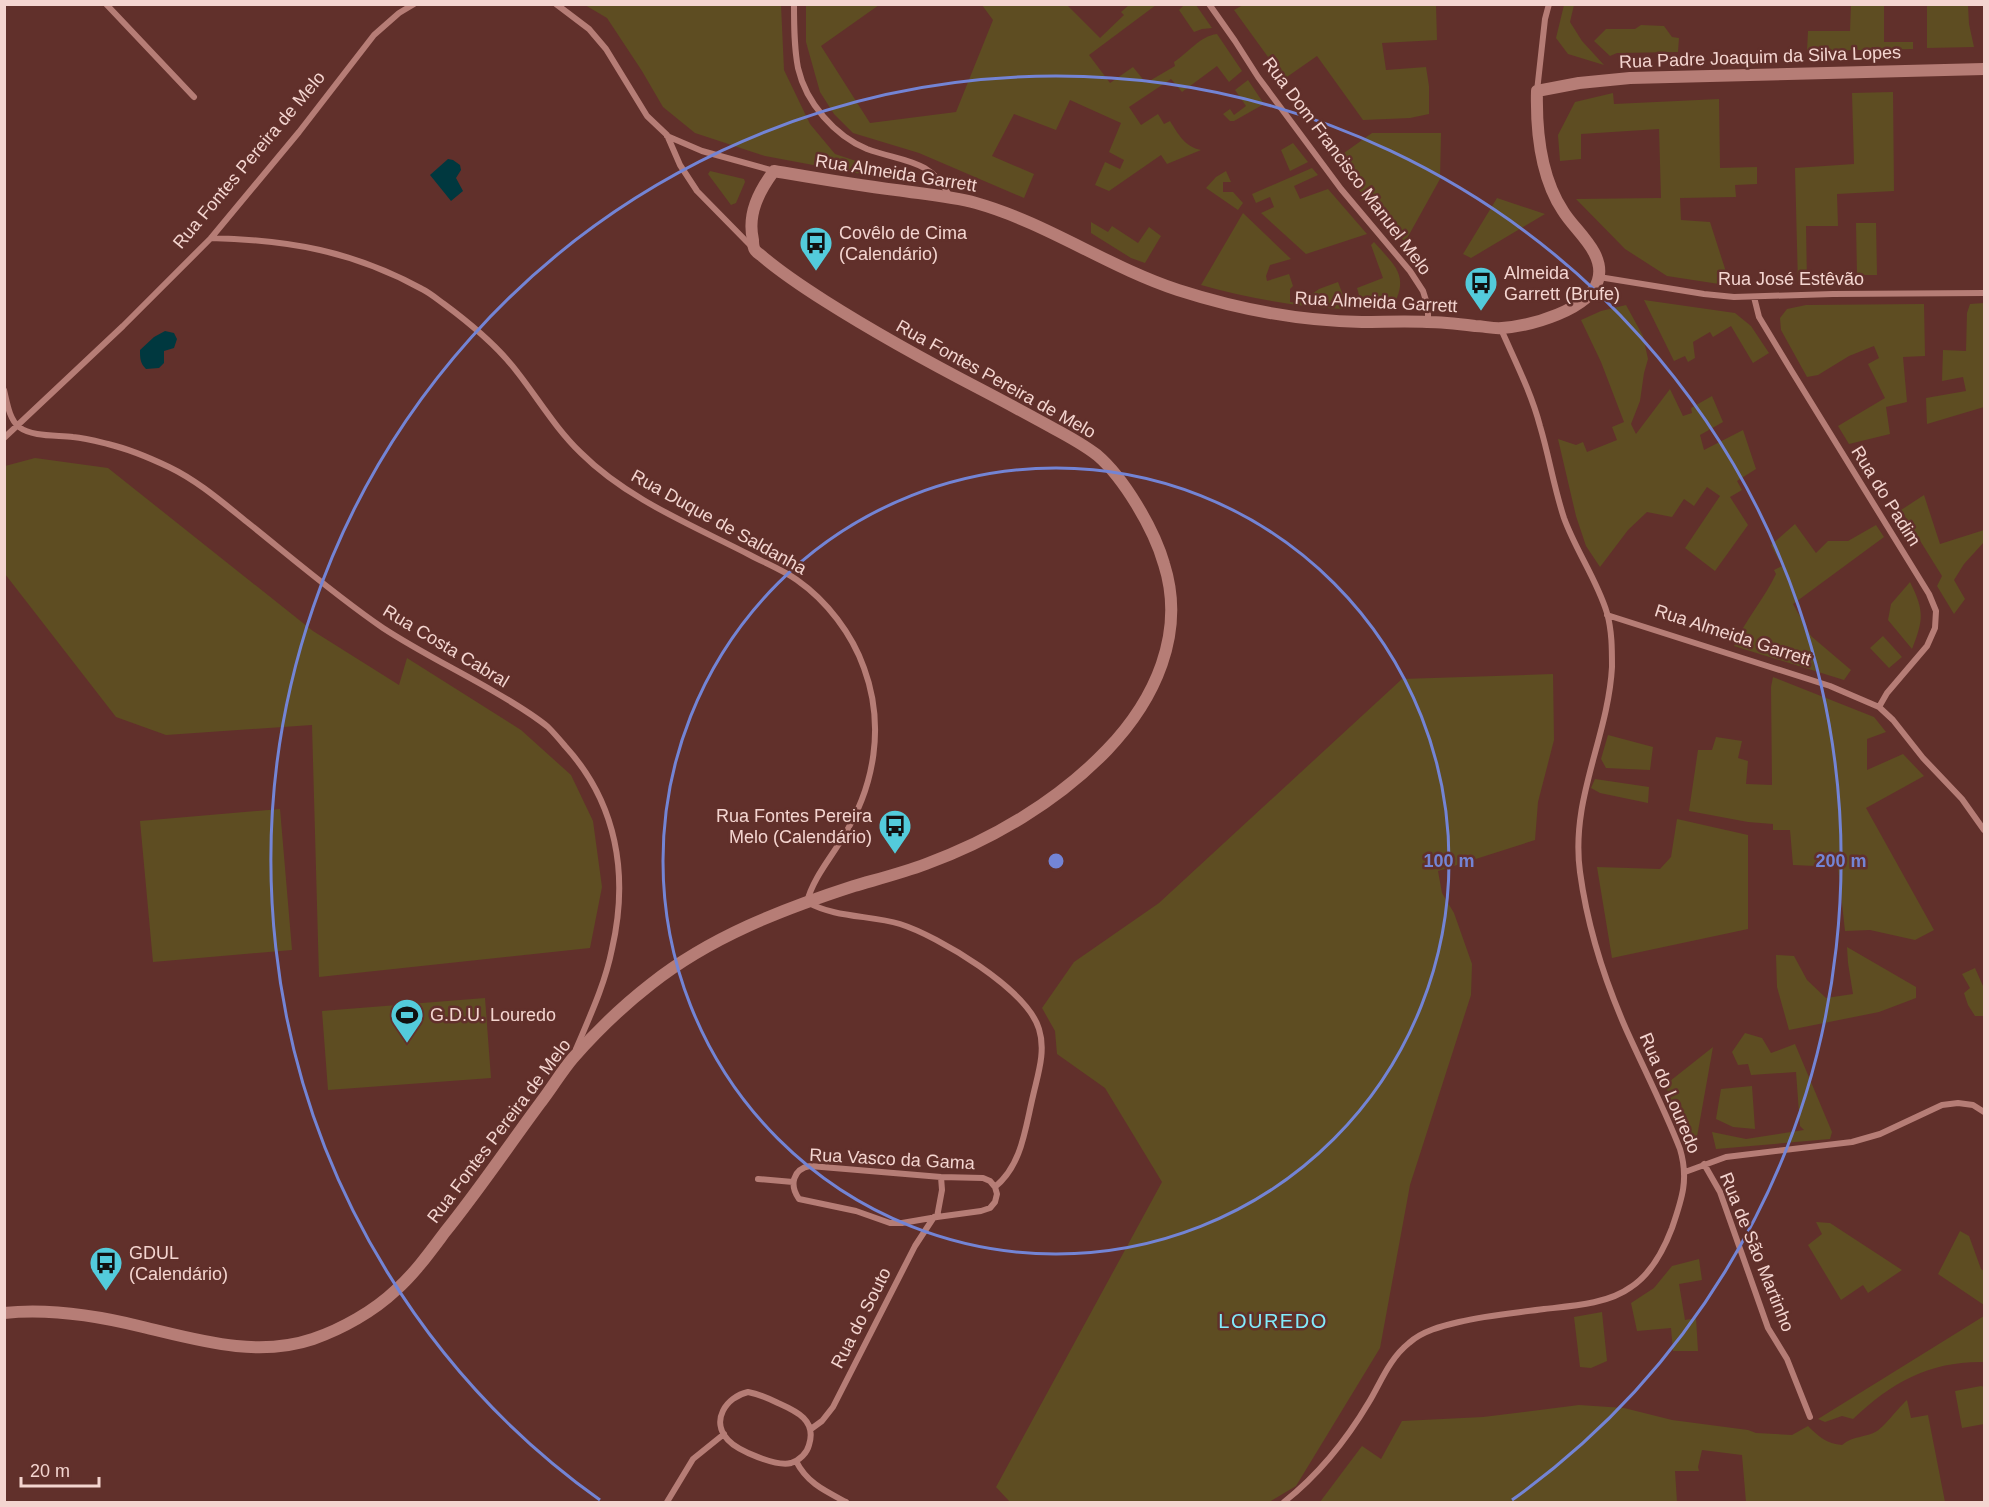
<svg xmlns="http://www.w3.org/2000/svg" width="1989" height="1507" viewBox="0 0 1989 1507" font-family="Helvetica,sans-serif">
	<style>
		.green { fill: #5e4d22 }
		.water { fill: #00383f }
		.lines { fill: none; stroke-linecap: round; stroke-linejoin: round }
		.street { stroke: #b67d76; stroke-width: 6 }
		.secondary { stroke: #b67d76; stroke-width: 12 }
		.ring { fill: none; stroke: #7384d5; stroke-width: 3 }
		.labels { text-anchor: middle; stroke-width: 5; stroke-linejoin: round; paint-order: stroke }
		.street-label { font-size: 18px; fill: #f4d5d0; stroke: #61302b }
		.poi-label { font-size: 18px; fill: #f4d5d0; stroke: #61302b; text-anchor: start }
		.neighbourhood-label { font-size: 20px; letter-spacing: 1.5px; fill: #82ecfb; stroke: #61302b }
		.centre { fill: #7384d5; stroke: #61302b; stroke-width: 3 }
		.ring-label { font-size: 18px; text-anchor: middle; font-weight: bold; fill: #7384d5; stroke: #61302b; stroke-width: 5; stroke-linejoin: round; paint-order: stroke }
	</style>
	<rect width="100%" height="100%" fill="#61302b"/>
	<path class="green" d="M585 5H781L784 70 810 124 835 154 901 176 904 182 765 156 695 133 663 107 642 71 607 18Z
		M806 5H879L821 46 870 123 956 112 993 20 982 5H1067L1100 38 1124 15 1121 12 1129 5H1156L1089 55 1110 83 1133 67 1146 83 1175 66 1174 62C1188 53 1200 36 1217 34L1242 71 1229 82 1217 66 1182 92 1171 79 1129 107 1141 125 1158 114 1164 124 1170 121C1178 134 1185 147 1201 150L1167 164 1161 155 1109 191 1095 185 1105 162 1120 169 1124 160 1109 152 1121 123 1070 100 1056 130 1014 114 992 156 1034 174 1024 198 919 153 853 133 834 114 820 92 806 42Z
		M1184 5H1196L1212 28 1202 29 1194 32 1179 10Z
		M1243 5H1436L1437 40 1382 43 1386 70 1426 67 1429 86V114L1410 118 1363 120 1317 56 1284 79 1234 10Z
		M1564 5H1574L1570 22 1582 41 1604 65 1568 54 1556 38Z
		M1851 5H1884V42H1913V49L1807 51 1808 31H1850Z
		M1927 5H1968L1969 24 1974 47 1927 48Z
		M1641 25 1664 26 1672 37 1679 38 1678 52 1617 53 1610 56 1594 41 1606 29H1635Z
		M1248 80 1264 104 1234 121H1230L1223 114 1230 109 1234 115 1246 106 1235 90Z
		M1893 92 1894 191 1837 194 1838 226H1806L1807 284H1798L1795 168 1854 164 1852 93Z
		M1613 93 1614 104 1719 99 1720 168 1757 167V184L1735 185 1736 197 1680 198 1681 220 1710 222 1727 275H1719V284L1667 276 1625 249 1576 199 1661 198 1659 129 1581 134V159L1560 161 1558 135 1575 102Z
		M1372 133H1441L1440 179 1405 242 1359 190 1337 158Z
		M1293 143 1308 162 1290 171 1281 150Z
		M1312 168 1318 175 1294 186 1300 199 1328 189 1367 234 1306 254 1261 213 1274 207 1270 197 1256 203 1252 194Z
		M710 171 744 179 745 182 736 203 731 205 708 174Z
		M1226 171 1231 182H1223V192H1233L1243 203 1238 210 1206 188 1216 177Z
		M1497 198 1545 214 1471 258 1463 254Z
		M1243 213 1291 259 1270 265 1266 276 1267 281 1289 274 1293 286 1290 289V302L1298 303V293L1312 294 1319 289 1338 282 1347 306 1345 309C1296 307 1248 298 1201 285Z
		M1091 222 1108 232 1112 226 1138 243 1149 227 1161 236 1145 263 1131 258 1091 233Z
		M1856 223H1876L1877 275H1857Z
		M1374 242C1394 265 1410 275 1393 306L1383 310 1363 309 1357 288 1383 278 1371 245Z
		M1644 300 1735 313 1751 326 1769 353 1753 363 1731 326 1713 337 1710 332 1693 342 1695 358 1688 362 1685 356 1674 361Z
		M1984 303V407L1927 424 1926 398 1966 391 1963 377 1942 381 1943 350 1966 351 1967 313 1970 304Z
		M1924 304 1925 356 1903 357 1907 402 1886 407 1890 434 1849 444 1838 426 1885 398 1868 364 1879 358 1874 346 1849 356 1818 375 1807 377 1781 330 1780 318 1787 309 1806 305Z
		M1626 305 1643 336 1648 359 1644 373 1640 401 1631 424 1636 434 1670 389 1683 416 1692 413 1691 408 1712 396 1723 422 1700 435 1704 450 1743 430 1756 469 1737 481 1742 490 1730 497 1748 525 1715 571 1685 548 1720 496 1707 487 1694 506 1684 499 1672 517 1647 512 1628 530 1600 567 1586 546 1576 516 1558 439 1576 445 1583 442 1587 452 1617 440 1612 427 1624 422 1601 362 1581 320 1601 311Z
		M35 458 108 468 313 631 399 685 407 658 521 730 571 775 593 821 602 887 590 948 319 977 312 725 166 735 116 717 5 574V466Z
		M1924 495 1940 544 1984 530V542L1964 564 1954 580 1965 599 1954 614 1937 586 1942 576 1901 510Z
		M1795 524 1816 553 1828 541H1848L1876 525 1884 537 1793 604 1811 636 1851 670 1844 680 1734 646C1745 620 1764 599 1776 574L1774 570 1782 566 1771 545Z
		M1910 582C1924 610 1924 619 1912 649L1888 620 1891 604Z
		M1883 636 1902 657 1889 668 1870 648Z
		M1553 674 1554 740 1538 802 1535 840 1438 871 1442 893 1454 913 1472 964 1471 995 1410 1185 1380 1348 1296 1486 1269 1502H1010L996 1487 1162 1182 1105 1088 1057 1054 1055 1031 1042 1008 1074 962 1159 903 1402 679Z
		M1773 677 1874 717 1886 732 1867 739V770L1903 754 1924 776 1866 808 1934 930 1915 940 1870 930 1845 931 1838 867 1793 865 1790 830H1773V824L1748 822 1689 811 1698 750H1712L1716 737 1742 741 1738 758 1748 761 1746 784 1772 785 1771 687Z
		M1608 735 1653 747 1650 770 1606 768 1601 759Z
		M1595 779 1649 787 1648 803 1600 793 1591 788Z
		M280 809 292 950 153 962 140 821Z
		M1677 819 1748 835V929L1612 958 1597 867 1660 869 1671 857Z
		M1847 947 1916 987V998L1879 1012 1789 1030 1777 987 1776 955 1794 956 1807 980 1826 998 1853 994 1848 963Z
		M1975 968 1983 986H1984V1016H1975L1968 1005 1964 993 1970 988 1962 974Z
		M485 998 491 1078 328 1090 322 1011Z
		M1745 1033 1762 1038 1771 1053 1795 1044 1832 1132 1830 1139 1716 1149 1712 1132 1746 1139 1804 1130 1800 1126 1796 1072 1751 1075 1748 1064 1738 1065 1732 1052Z
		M1713 1047 1695 1148 1683 1127 1665 1085Z
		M1752 1086 1755 1129 1733 1127 1716 1119 1721 1089Z
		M1816 1222 1830 1223 1902 1270 1868 1293 1863 1285 1841 1300 1808 1245 1822 1234Z
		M1960 1231 1969 1236 1981 1269 1984 1271V1305L1938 1274Z
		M1699 1259 1702 1280 1679 1284 1685 1320 1696 1318 1698 1351H1673L1671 1328 1637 1331 1631 1303 1654 1288 1672 1266Z
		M1602 1312 1607 1361 1591 1368 1580 1367 1574 1317Z
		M1984 1316V1362C1930 1361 1892 1382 1853 1419L1842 1416 1825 1422 1818 1419Z
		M1981 1386 1984 1387V1424L1962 1428 1955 1391Z
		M1907 1400 1911 1418 1928 1415 1945 1502H1746L1742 1455 1702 1450 1698 1467 1699 1471H1675L1677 1502H1320L1362 1446 1381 1459 1402 1421 1483 1417 1579 1405 1624 1408 1672 1420 1748 1430 1756 1433 1792 1435 1808 1426C1818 1436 1827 1444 1842 1445 1854 1435 1866 1438 1877 1431 1885 1426 1898 1408 1907 1400Z"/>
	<path class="water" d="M448 159 453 160 460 165 461 170 456 178 463 191 451 201 430 175Z
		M165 331 174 333 177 339 174 348 164 351V363L159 368 146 369C140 363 140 358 140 350L154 337Z"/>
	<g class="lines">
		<path class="street" d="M106 4 194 97
			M556 4 589 29 606 49 647 116 667 135 680 165 697 191 752 247
			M794 4C794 26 794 47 798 68 806 103 835 136 867 149 902 162 931 158 950 197
			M1209 4 1235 41 1258 77 1341 189 1410 271 1423 291 1428 307V322
			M1537 91 1545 19 1549 4
			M667 136 702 151 774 171
			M211 238C289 240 353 251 422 289 430 293 437 299 444 304 471 324 498 346 518 373 539 400 556 429 581 453 627 499 692 525 750 555 765 563 783 570 797 580 827 601 852 634 864 668 885 725 875 786 843 837 831 858 813 878 807 902 835 918 870 915 900 924 938 936 1027 989 1039 1029 1046 1051 1038 1074 1033 1096 1025 1129 1022 1165 995 1187
			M1599 277 1704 294 1734 297 1833 294 1984 293
			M1754 297 1759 317 1791 370 1929 594 1936 611 1935 628 1927 646 1887 693 1879 707
			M4 390C7 402 9 419 19 427 32 437 57 435 73 437 85 438 96 441 108 444 129 449 150 458 169 467 198 481 222 502 247 522 292 558 336 596 383 628 418 651 457 670 493 691 512 702 531 713 548 727 554 733 560 740 565 746 617 803 629 875 612 949 605 984 590 1016 576 1049
			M4 438 123 326 211 238 299 132 374 35 399 13 414 4
			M1607 615 1830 686 1879 707 1893 720 1923 758 1962 799 1984 830
			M1704 1164 1720 1192 1768 1328 1787 1359 1810 1417
			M810 1166 941 1177 983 1178 990 1181 995 1187 997 1194 995 1202 990 1208 981 1211 937 1217 902 1223H890L856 1211 799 1199C789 1185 793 1169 810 1166Z
			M1685 1172 1726 1157 1852 1142 1880 1134 1942 1105 1958 1103 1973 1105 1984 1112
			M758 1179 793 1182
			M937 1217 942 1190 941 1177
			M748 1392C759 1394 768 1398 778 1403 796 1411 817 1420 809 1445 807 1453 800 1460 791 1463 777 1467 738 1451 728 1440 710 1421 726 1397 748 1392Z
			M811 1429 822 1421 833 1407 915 1246 934 1217
			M796 1461C807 1483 825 1491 846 1502
			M667 1502 693 1459 724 1434
			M1284 1502C1317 1476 1347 1439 1369 1402 1381 1382 1389 1359 1409 1343 1422 1331 1442 1326 1459 1322 1487 1315 1516 1313 1544 1309 1572 1306 1608 1304 1631 1287 1651 1274 1664 1249 1672 1228 1682 1199 1689 1179 1680 1149 1664 1108 1644 1069 1626 1029 1605 981 1587 924 1580 872 1570 799 1608 738 1612 667 1612 649 1612 631 1607 613 1597 580 1576 551 1564 518 1554 488 1549 456 1540 426 1531 392 1515 361 1501 329"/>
		<path class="secondary" d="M4 1313C50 1308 99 1316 143 1327 198 1340 257 1358 313 1339 342 1329 374 1311 396 1290 415 1273 430 1252 445 1232 479 1190 509 1145 541 1102 552 1088 561 1072 573 1058 595 1033 624 1005 651 984 710 937 783 909 854 886 878 879 902 873 926 864 992 840 1058 801 1107 750 1155 700 1186 633 1164 564 1154 529 1124 478 1097 455 1083 444 1066 435 1051 427 1029 415 1007 403 984 391 930 363 877 334 825 301 803 287 783 274 763 257 761 255 757 253 755 250 753 247 753 243 753 240 747 214 759 191 774 171 815 178 855 185 896 190 923 194 950 196 976 203 1047 223 1108 267 1178 290 1237 309 1300 321 1362 322 1384 322 1405 321 1427 322 1443 322 1459 324 1475 326 1484 326 1493 329 1502 328 1530 326 1590 310 1598 280 1606 253 1575 231 1563 211 1540 176 1536 131 1537 91L1579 83 1630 78 1984 69"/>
	</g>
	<g class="ring">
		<circle cx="1056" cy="861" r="393"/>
		<path d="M600 1500A785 785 0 1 1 1512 1500"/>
	</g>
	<defs>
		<g id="bus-pin" transform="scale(1.725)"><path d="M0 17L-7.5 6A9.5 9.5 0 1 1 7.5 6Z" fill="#53cbdb" stroke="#61302b"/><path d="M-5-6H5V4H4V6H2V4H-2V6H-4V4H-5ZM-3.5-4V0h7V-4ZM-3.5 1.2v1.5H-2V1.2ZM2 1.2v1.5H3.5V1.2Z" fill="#111"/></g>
		<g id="stadium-pin" transform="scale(1.725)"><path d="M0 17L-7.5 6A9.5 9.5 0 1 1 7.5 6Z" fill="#53cbdb" stroke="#61302b"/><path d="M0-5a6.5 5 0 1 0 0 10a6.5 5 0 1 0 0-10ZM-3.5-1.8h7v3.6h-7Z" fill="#111"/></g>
	</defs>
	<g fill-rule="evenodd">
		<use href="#bus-pin" x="816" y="243"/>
		<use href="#bus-pin" x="1481" y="283"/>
		<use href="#bus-pin" x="895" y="826"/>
		<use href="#stadium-pin" x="407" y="1015"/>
		<use href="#bus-pin" x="106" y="1263"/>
	</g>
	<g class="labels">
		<g class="street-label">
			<text transform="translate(1760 57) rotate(-2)" y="6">Rua Padre Joaquim da Silva Lopes</text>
			<text transform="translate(249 160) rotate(-50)" y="6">Rua Fontes Pereira de Melo</text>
			<text transform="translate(1347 166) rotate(53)" y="6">Rua Dom Francisco Manuel Melo</text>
			<text transform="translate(896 173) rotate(9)" y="6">Rua Almeida Garrett</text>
			<text x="1791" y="285">Rua José Estêvão</text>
			<text transform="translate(1376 302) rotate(3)" y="6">Rua Almeida Garrett</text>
			<text transform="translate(996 379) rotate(29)" y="6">Rua Fontes Pereira de Melo</text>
			<text transform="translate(1886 496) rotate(58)" y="6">Rua do Padim</text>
			<text transform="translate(719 522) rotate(29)" y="6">Rua Duque de Saldanha</text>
			<text transform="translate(1733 635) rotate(18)" y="6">Rua Almeida Garrett</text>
			<text transform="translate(446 646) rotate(31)" y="6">Rua Costa Cabral</text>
			<text transform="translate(1670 1093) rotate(67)" y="6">Rua do Louredo</text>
			<text transform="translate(499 1131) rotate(-53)" y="6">Rua Fontes Pereira de Melo</text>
			<text transform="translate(892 1159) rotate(3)" y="6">Rua Vasco da Gama</text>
			<text transform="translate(1757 1252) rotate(68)" y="6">Rua de São Martinho</text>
			<text transform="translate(861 1318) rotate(-63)" y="6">Rua do Souto</text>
		</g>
		<g class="poi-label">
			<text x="839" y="239">Covêlo de Cima<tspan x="839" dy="21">(Calendário)</tspan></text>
			<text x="1504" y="279">Almeida<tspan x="1504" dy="21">Garrett (Brufe)</tspan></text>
			<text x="872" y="822" text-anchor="end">Rua Fontes Pereira<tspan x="872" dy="21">Melo (Calendário)</tspan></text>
			<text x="430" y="1021">G.D.U. Louredo</text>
			<text x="129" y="1259">GDUL<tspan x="129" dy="21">(Calendário)</tspan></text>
		</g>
		<g class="neighbourhood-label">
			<text x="1273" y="1328">LOUREDO</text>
		</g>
	</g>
	<circle cx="1056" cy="861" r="9" class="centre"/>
	<g class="ring-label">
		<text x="1449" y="867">100 m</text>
		<text x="1841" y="867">200 m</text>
	</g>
	<rect width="1989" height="1507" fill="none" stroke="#f4d5d0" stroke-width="12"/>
	<path d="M21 1477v9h78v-9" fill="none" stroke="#f4d5d0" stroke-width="3"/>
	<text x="30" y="1477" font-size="18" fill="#f4d5d0" stroke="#61302b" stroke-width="4.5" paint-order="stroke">20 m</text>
</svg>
